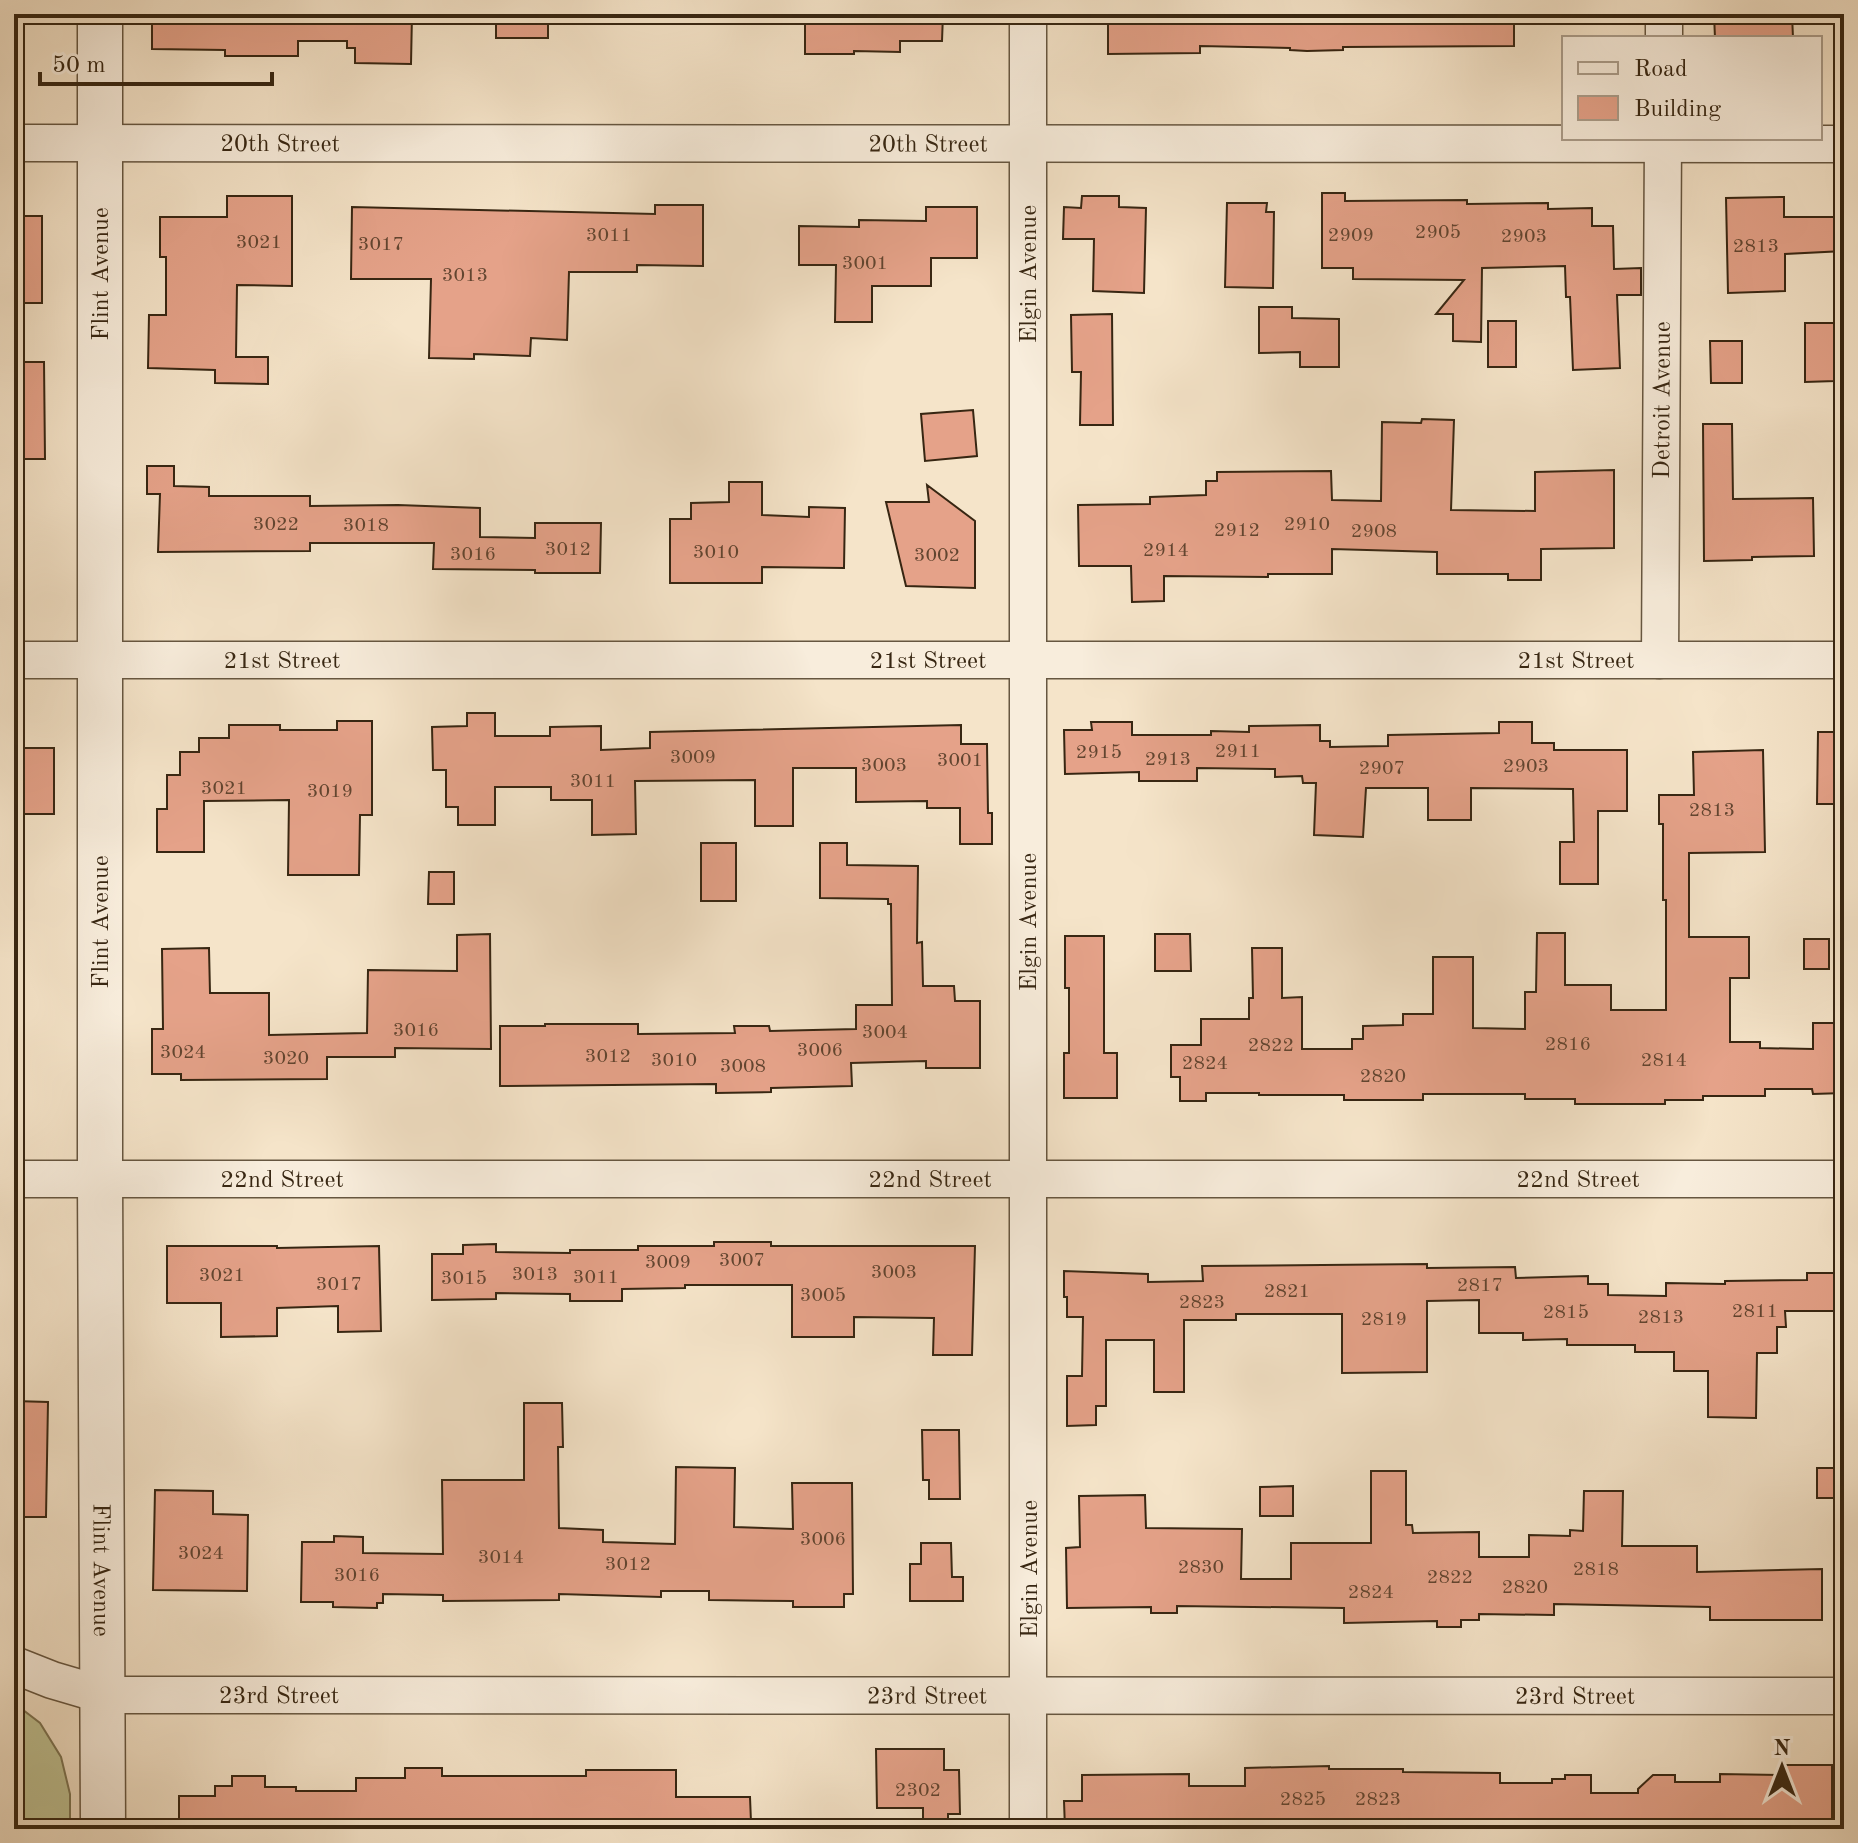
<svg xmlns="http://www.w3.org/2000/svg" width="1858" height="1843" viewBox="0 0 1858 1843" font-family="'Old Standard TT',serif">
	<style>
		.green { fill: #c0c394; stroke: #7c7453; stroke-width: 2 }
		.building { fill: #e5a289; stroke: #372612; stroke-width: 2 }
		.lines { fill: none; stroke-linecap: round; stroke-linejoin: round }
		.minor-casing { stroke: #665640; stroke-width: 39 }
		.tertiary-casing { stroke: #665640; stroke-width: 47 }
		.minor { stroke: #f8eddc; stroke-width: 36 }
		.tertiary { stroke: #f8eddc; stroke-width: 44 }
		.labels { text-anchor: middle; stroke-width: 6; stroke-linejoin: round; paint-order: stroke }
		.number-label { font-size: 20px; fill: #624530 }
		.street-label { font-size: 24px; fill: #372612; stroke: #f8eddc }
	</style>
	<rect width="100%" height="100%" fill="#f5e4c9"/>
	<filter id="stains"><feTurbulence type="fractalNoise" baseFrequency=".0025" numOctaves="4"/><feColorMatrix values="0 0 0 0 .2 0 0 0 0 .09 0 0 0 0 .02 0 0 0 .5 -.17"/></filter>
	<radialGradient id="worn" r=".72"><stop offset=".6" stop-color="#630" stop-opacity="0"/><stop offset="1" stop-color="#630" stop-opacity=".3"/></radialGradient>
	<path class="green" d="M14 1703 40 1723 61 1757 70 1794V1829H14Z"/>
	<path class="building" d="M152 14H412L411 64 355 63V48H347V41H298V56H225V50L152 49Z
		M496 14H548V38H496Z
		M805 14H943L942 41H900V52L854 51V54H805Z
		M1108 14H1514V46L1343 47V50L1307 51 1290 50V48L1200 46V53L1108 54Z
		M1714 14H1792L1793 38H1715Z
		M1322 193H1345V201L1467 200V204L1548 203V209L1592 208V226H1613L1614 269 1641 268V295H1617L1620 368 1573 370 1570 297H1566L1565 266 1482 268 1481 342 1453 341V314H1436L1464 280 1353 279V268H1322Z
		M227 196H292V286L237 285 236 357H268V384L215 383V370L148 368 149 315H166V257H160V217H227Z
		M1082 196H1119V207L1146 208 1144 293 1093 291 1094 239H1063L1064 207 1081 208Z
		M1784 197V217H1844V251L1785 254V291L1728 293 1726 198Z
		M1227 203H1267L1266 212H1274L1273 288 1225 287Z
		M655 205H703V266L637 265V272H569L567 340 531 338 530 356 474 354V359L429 358 431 279H351L352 207 655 214Z
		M926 207H977V258H931V286H872V322H835L836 265H799V226L859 227V220L926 221Z
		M14 216H42V303H14Z
		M1259 307H1292V318L1339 319V367H1300V352L1259 353Z
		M1112 314 1113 425H1080L1081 372H1072L1071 315Z
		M1488 321H1516V367H1488Z
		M1805 323H1834L1835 381 1805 382Z
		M1710 341H1742V383H1711Z
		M14 362H44L45 459H15Z
		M973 410 977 456 925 461 921 414Z
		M1422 419 1454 420 1451 510 1535 511V472L1614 470V548L1541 549V580H1508V574H1437V552L1332 549V574H1268V577L1164 576V601L1132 602 1131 566H1079L1078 505 1150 504V497L1206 495V481H1217V472L1331 471 1332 500 1381 501 1382 422 1421 423Z
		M1703 424H1732L1733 499 1813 498 1814 556 1752 557V560L1704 561Z
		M147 466H174V486L209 487V496H310V506L398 505 480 508V537L535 538V523H601L600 573H535V570L433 569 434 543H310V551L158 552 160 494H147Z
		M729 482H762V515L809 517V507L845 508 844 568 762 567V583H670V519H691V503L729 502Z
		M927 485 975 521V588L906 586 886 502H929Z
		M467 713H495V736H550V727L601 726V750L650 748V732L961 725V744H987L988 813H992V844H960V808H927V801L856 802V768H793V826H755V780L635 781 636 834 592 835V800H551V787H495V825H458V807H446V770H433L432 727 467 726Z
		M337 721H372V815H360L359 875H288L289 800 204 801V852H157V809H167V775H180V752H199V738H229V725H280V730H337Z
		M1091 722H1132V735H1211V731L1249 732V726L1320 725V741H1330V747L1388 746V735L1499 733V722H1532V743H1554V750H1627V811H1598V884H1560V842H1574L1573 789 1471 788V820H1428V788H1366L1363 837 1314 835 1316 783H1303L1302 776 1275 777V769L1197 768V781H1139V772L1065 774 1064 730H1092Z
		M1818 732H1844V804H1817Z
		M14 748H54V814H15Z
		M1763 750 1765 852 1689 853V937H1749V978H1730V1042H1760V1048L1813 1049V1023H1838L1839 1054H1844V1093L1813 1094 1812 1089H1765V1096H1703V1100H1665V1104H1575V1099H1525V1094H1423V1100H1344V1095H1259V1093H1206V1101H1180V1077H1171V1045H1201V1019H1249V998H1253L1252 948H1282V998L1302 997V1049H1352V1039H1363V1026L1403 1025V1014H1433V957H1473V1028L1525 1029V992H1536L1537 933H1565V985H1611V1010H1666V900H1663V824H1659V795H1694L1693 752Z
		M701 843H736V901H701Z
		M820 843H847V865L918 866 917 943 922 942 923 986H954L955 1001H980V1068H926V1061L851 1063 852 1086 771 1088V1092L716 1093V1084L500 1086V1026H545V1024H638V1034L735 1033 734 1026H769L770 1031 856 1029V1005H892L891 904H888V899L820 898Z
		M429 872H454V904H428Z
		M490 934 491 1049 395 1048V1057H327V1079L181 1080V1074H152V1029H163L162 949 209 948 210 993H269V1035L367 1033 368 970 457 971V935Z
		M1155 934H1190L1191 971H1155Z
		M1065 936H1104V1053H1117V1098H1064V1053H1069V988H1065Z
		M1804 939H1829V969H1804Z
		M714 1242H771V1246H975L972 1355H933L934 1318 854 1317V1337H792V1285H685V1288L622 1289V1301H570V1294L496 1293V1299L432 1300V1254H463V1245L496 1244V1252L570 1253V1250H638V1246H714Z
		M167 1246H277V1248L379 1246 381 1331 338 1332V1306L277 1308V1336L221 1337V1303H167Z
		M1427 1264V1268L1515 1267 1516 1278 1588 1276V1284H1608V1295L1666 1296V1283L1725 1284V1281L1807 1280V1273H1844V1311H1785L1786 1327H1777V1353H1757L1756 1418 1708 1417V1371H1674V1352H1635V1345H1567V1339L1523 1340V1333H1479V1300L1427 1301V1372L1342 1373V1314H1236V1320H1184V1392H1154V1340H1106V1406H1096V1425L1067 1426V1376H1082L1083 1317H1067V1297H1064V1271L1148 1274V1282L1203 1281 1202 1266Z
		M14 1401 48 1402 46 1517H14Z
		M524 1403H562L563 1447H558L559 1528 603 1530V1542L675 1544 676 1467 735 1468 734 1527 793 1529 792 1483H852L853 1594H844V1607H793V1601L709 1600V1591H661V1597L559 1594V1600L443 1601V1595L383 1594V1603H377V1608L333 1607V1602H301L302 1542H334V1536L363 1537V1553L443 1554 442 1480H524Z
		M922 1430H959L960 1499H929V1480H923Z
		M1817 1468H1842V1498H1817Z
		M1371 1471H1406V1525H1412L1413 1533 1479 1532V1557H1529V1535L1570 1536V1530L1583 1531 1584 1491H1623L1622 1546H1697V1572L1822 1569V1620H1710V1607L1554 1604V1615L1479 1614V1620H1461V1627H1437V1621L1344 1623V1608L1177 1606V1613H1151V1607L1067 1608 1066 1548 1080 1547 1079 1496 1145 1495 1146 1528 1242 1529 1241 1579H1291V1543H1371Z
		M1293 1486V1516H1260V1487Z
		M155 1490 213 1491V1514L248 1515 247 1591 153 1590Z
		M921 1543H951L952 1577H963V1601H910V1564H921Z
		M876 1749H944V1770H959L960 1814H948V1829H923V1808H877Z
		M1784 1765H1832V1829H1574V1824H1512V1829H1482L1483 1822 1403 1821V1827L1329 1829H1246V1822L1126 1823V1829H1065L1064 1801H1082V1775L1189 1774V1786H1245V1768L1329 1766V1769H1403V1772L1500 1773V1783H1552V1779H1565V1775H1591V1793H1638V1789L1653 1775H1675V1782H1720V1774L1784 1775Z
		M405 1768H442V1776H586V1770H676V1797H750L751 1822H732V1829H527V1823H474V1829H179V1796H215V1786H232V1776H265V1787H296V1791H356V1778H405Z"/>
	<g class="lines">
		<g class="minor-casing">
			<g id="minor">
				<path d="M1028 14V1829"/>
				<path d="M1664 38V14"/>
				<path id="s1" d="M14 143 1844 144"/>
				<path id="s2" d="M14 660H1844"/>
				<path id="s3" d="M1660 660 1663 138"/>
				<path id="s4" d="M14 1179H1844"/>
				<path id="s5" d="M14 1665 52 1680 103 1695 1844 1696"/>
			</g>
		</g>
		<g class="tertiary-casing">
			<g id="tertiary">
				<path id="s6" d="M100 14V1179L103 1829"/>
			</g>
		</g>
		<use href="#minor" class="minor"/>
		<use href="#tertiary" class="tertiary"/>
	</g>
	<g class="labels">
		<g class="number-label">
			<text x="1438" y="238">2905</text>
			<text x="609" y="241">3011</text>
			<text x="1351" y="241">2909</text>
			<text x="1524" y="242">2903</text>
			<text x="259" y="248">3021</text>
			<text x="381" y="250">3017</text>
			<text x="1756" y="252">2813</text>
			<text x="865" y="269">3001</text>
			<text x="465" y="281">3013</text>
			<text x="276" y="530">3022</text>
			<text x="1307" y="530">2910</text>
			<text x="366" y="531">3018</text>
			<text x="1237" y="536">2912</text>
			<text x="1374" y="537">2908</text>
			<text x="568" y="555">3012</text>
			<text x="1166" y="556">2914</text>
			<text x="716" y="558">3010</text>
			<text x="473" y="560">3016</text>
			<text x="937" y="561">3002</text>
			<text x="1238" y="757">2911</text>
			<text x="1099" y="758">2915</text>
			<text x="693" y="763">3009</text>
			<text x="1168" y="765">2913</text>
			<text x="960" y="766">3001</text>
			<text x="884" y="771">3003</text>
			<text x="1526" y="772">2903</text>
			<text x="1382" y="774">2907</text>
			<text x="593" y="787">3011</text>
			<text x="224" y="794">3021</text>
			<text x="330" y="797">3019</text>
			<text x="1712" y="816">2813</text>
			<text x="416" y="1036">3016</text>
			<text x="885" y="1038">3004</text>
			<text x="1568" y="1050">2816</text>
			<text x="1271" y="1051">2822</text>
			<text x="820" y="1056">3006</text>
			<text x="183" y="1058">3024</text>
			<text x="608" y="1062">3012</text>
			<text x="286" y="1064">3020</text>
			<text x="674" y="1066">3010</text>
			<text x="1664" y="1066">2814</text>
			<text x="1205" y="1069">2824</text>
			<text x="743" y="1072">3008</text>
			<text x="1383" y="1082">2820</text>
			<text x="742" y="1266">3007</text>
			<text x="668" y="1268">3009</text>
			<text x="894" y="1278">3003</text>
			<text x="535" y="1280">3013</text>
			<text x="222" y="1281">3021</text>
			<text x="596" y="1283">3011</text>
			<text x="464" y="1284">3015</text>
			<text x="339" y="1290">3017</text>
			<text x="1480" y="1291">2817</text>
			<text x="1287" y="1297">2821</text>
			<text x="823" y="1301">3005</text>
			<text x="1202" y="1308">2823</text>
			<text x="1755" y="1317">2811</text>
			<text x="1566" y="1318">2815</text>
			<text x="1661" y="1323">2813</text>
			<text x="1384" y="1325">2819</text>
			<text x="823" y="1545">3006</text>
			<text x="201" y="1559">3024</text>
			<text x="501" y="1563">3014</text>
			<text x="628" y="1570">3012</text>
			<text x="1201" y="1573">2830</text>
			<text x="1596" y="1575">2818</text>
			<text x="357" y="1581">3016</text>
			<text x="1450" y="1583">2822</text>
			<text x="1525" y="1593">2820</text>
			<text x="1371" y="1598">2824</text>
			<text x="918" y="1796">2302</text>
			<text x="1303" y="1805">2825</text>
			<text x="1378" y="1805">2823</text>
		</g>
		<g class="street-label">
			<text dy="8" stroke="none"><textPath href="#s1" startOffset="266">20th Street</textPath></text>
			<text dy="8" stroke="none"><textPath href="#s1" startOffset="914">20th Street</textPath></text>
			<text transform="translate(100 274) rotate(-90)" y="8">Flint Avenue</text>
			<text transform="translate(1028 274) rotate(-90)" y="8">Elgin Avenue</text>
			<text dy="8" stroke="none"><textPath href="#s3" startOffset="260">Detroit Avenue</textPath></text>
			<text dy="8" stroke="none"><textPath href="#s2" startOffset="268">21st Street</textPath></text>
			<text dy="8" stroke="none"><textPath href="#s2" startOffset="914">21st Street</textPath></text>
			<text dy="8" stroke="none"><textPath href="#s2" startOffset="1562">21st Street</textPath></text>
			<text transform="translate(100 922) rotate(-90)" y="8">Flint Avenue</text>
			<text transform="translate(1028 922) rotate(-90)" y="8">Elgin Avenue</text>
			<text dy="8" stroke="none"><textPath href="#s4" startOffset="268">22nd Street</textPath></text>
			<text dy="8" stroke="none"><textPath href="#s4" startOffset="916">22nd Street</textPath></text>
			<text dy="8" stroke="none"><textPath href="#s4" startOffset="1564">22nd Street</textPath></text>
			<text dy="8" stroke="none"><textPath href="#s6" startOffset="1556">Flint Avenue</textPath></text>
			<text transform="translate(1029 1569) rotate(-90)" y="8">Elgin Avenue</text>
			<text dy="8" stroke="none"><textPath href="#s5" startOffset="270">23rd Street</textPath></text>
			<text dy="8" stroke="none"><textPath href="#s5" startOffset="918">23rd Street</textPath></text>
			<text dy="8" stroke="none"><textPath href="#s5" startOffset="1566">23rd Street</textPath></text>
		</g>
	</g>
	<rect width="1858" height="1843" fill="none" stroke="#f5e4c9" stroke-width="48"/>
	<rect x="16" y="16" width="1826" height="1811" fill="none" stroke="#372612" stroke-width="4"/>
	<rect x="24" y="24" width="1810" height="1795" fill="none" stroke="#372612" stroke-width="2"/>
	<rect x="1562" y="36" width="260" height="104" fill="#f8eddc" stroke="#ab9d8b" stroke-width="2"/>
	<rect x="1578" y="62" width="40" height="12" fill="#f8eddc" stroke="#ab9d8b" stroke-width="2"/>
	<text x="1634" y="76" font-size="24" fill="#372612">Road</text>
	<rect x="1578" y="96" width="40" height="24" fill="#e5a289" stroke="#ab9d8b" stroke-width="2"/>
	<text x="1634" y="116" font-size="24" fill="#372612">Building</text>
	<g transform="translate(1782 1767)" stroke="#f8eddc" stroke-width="6" paint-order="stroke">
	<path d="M0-6L14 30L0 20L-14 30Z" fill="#372612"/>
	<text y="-12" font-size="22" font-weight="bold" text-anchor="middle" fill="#372612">N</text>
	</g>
	<path d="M40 72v12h232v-12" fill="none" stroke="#372612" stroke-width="4"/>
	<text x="52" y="72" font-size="24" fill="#372612" stroke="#f8eddc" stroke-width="6" paint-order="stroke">50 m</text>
	<rect width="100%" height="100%" filter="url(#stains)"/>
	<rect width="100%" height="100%" fill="url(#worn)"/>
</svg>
